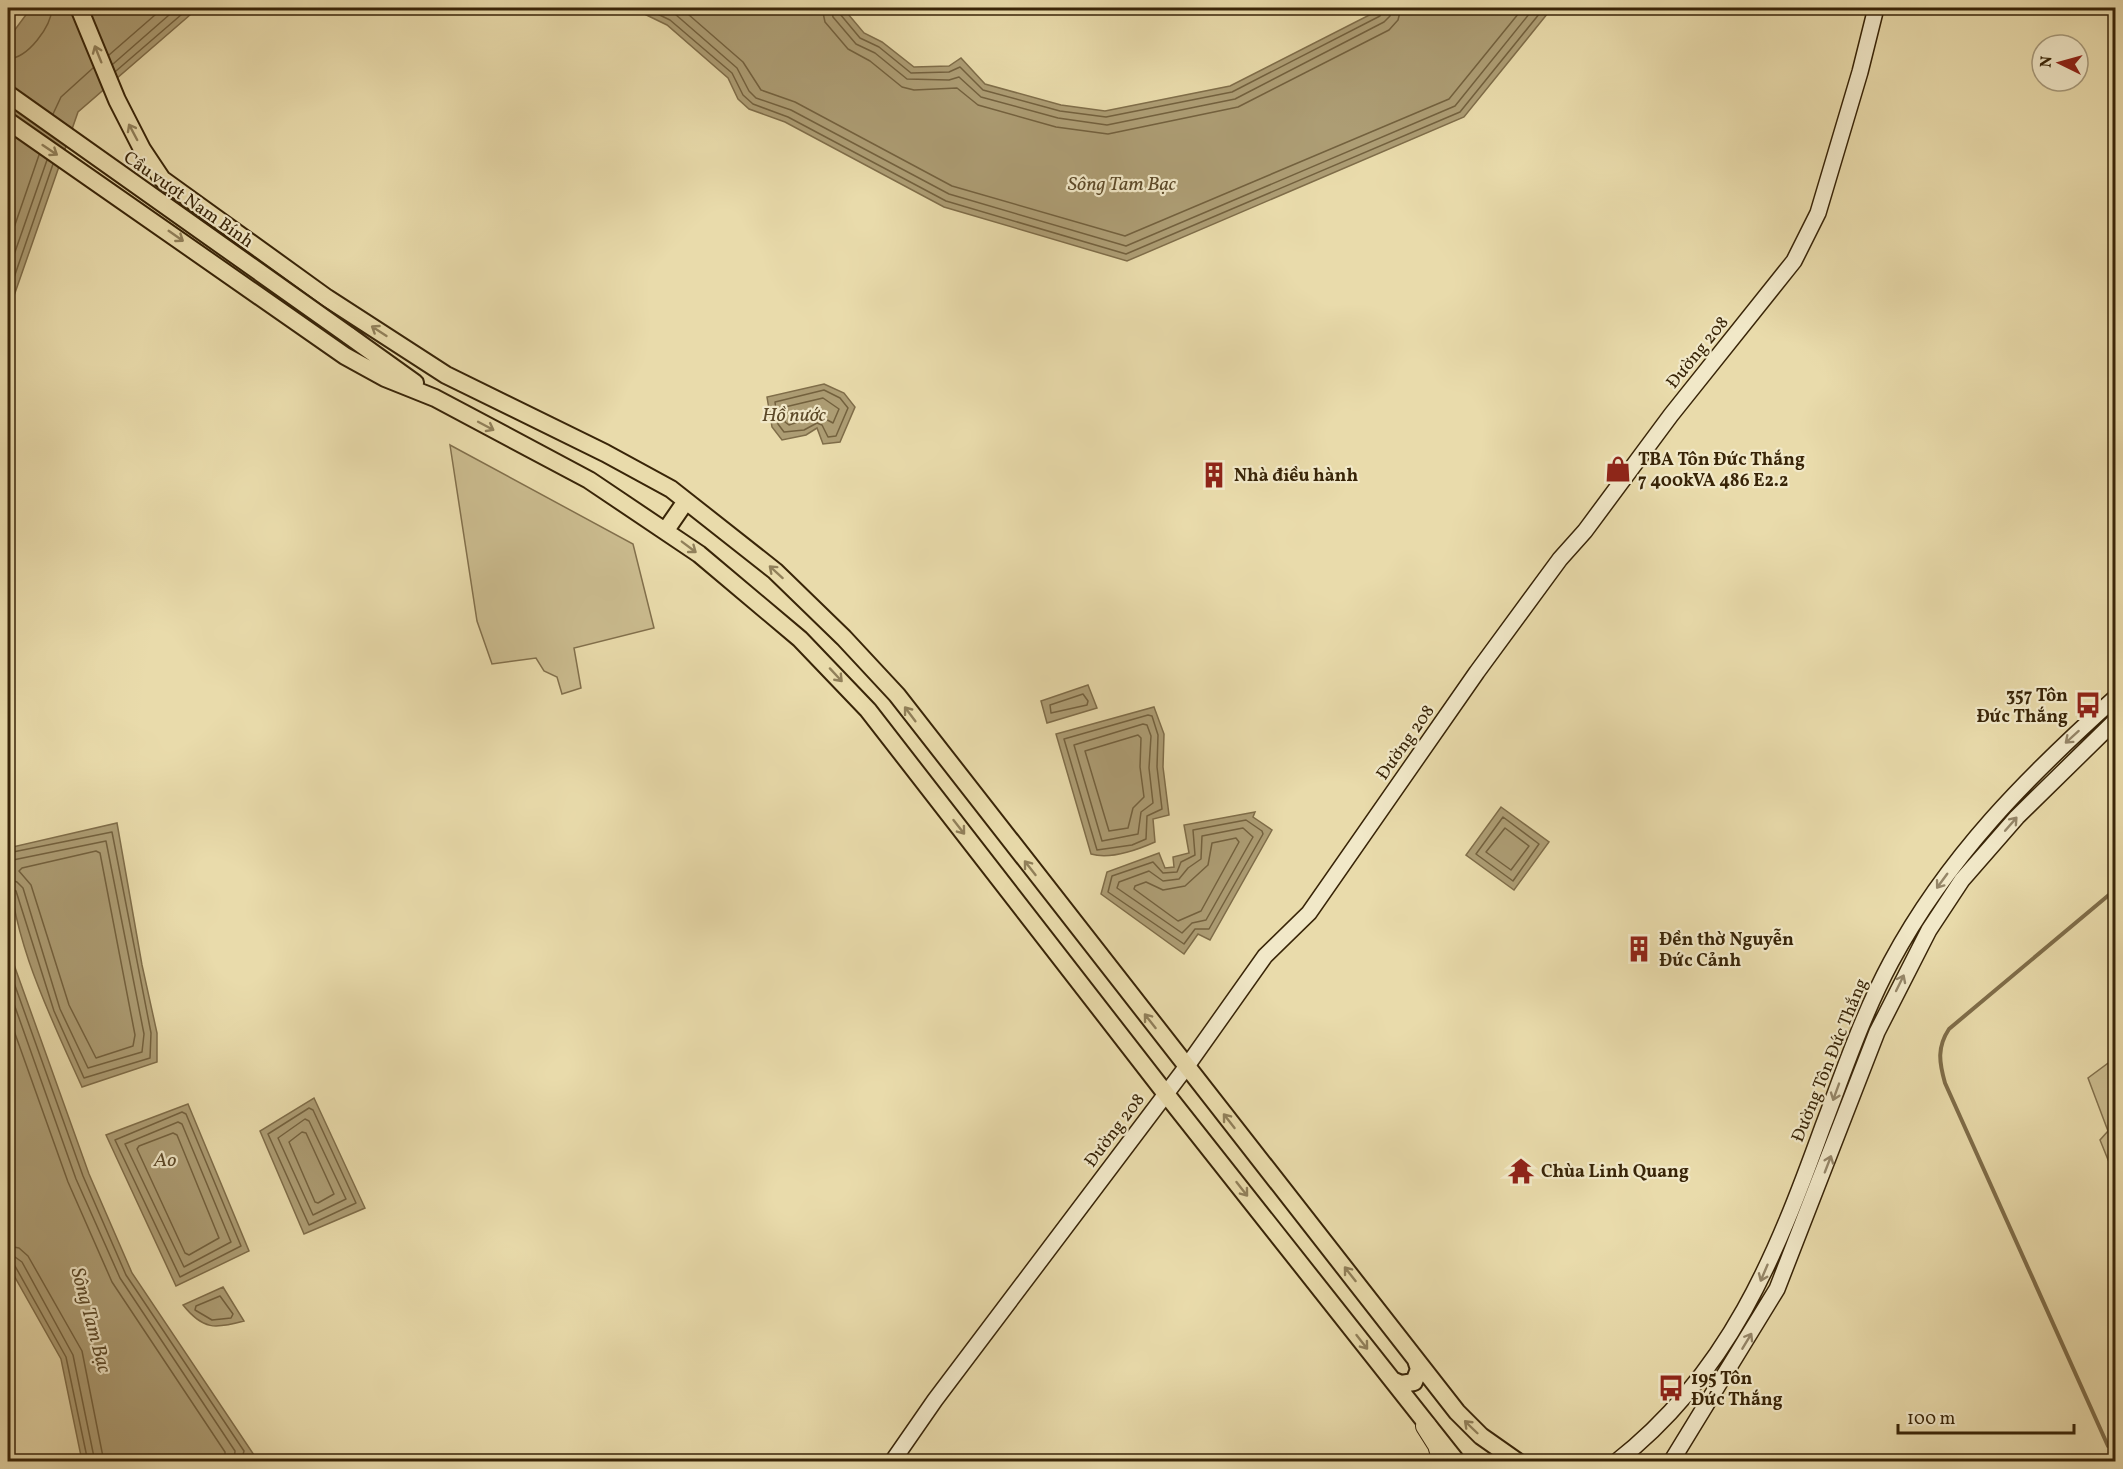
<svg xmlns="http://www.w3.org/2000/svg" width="2123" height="1469" viewBox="0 0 2123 1469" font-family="Vollkorn,serif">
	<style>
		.green { fill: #cbbc8f; stroke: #82704c; stroke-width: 1.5 }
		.water { fill: #ad9d74; stroke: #7f6d49; stroke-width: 1.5 }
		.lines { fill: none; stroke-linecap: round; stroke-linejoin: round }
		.shore { stroke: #73613e; stroke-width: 1.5 }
		.stream { stroke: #7f6d49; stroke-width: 4 }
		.secondary-casing { stroke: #392508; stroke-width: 18 }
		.primary-casing { stroke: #392508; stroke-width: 20 }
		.highway-casing { stroke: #392508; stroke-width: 22 }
		.secondary { stroke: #f1e8c8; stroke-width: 15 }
		.primary { stroke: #e9dbab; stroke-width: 16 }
		.highway { stroke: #e9dbab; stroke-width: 20 }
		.primary-bridge-casing { stroke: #392508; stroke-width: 20; stroke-linecap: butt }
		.primary-bridge { stroke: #e9dbab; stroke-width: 16 }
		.oneway { stroke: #91805a }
		.oneway2 { stroke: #958668 }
		.labels { text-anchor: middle; stroke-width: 4.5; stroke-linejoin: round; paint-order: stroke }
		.street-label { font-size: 18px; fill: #392508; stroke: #f1e8c8 }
		.poi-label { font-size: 18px; font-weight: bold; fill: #392508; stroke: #f1e8c8; text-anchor: start }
		.water-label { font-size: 20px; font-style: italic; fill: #5c4928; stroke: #f1e8c8 }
	</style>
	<rect width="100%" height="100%" fill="#e9dbab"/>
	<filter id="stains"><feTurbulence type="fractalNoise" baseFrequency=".00333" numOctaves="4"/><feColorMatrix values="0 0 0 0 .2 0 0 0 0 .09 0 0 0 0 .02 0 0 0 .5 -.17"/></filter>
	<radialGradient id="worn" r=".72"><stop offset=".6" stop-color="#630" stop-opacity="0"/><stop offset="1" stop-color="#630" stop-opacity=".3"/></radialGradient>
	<path class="green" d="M450 445 633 544 654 628 574 648 581 688 562 694 557 677 544 671 536 658 492 664 477 621Z
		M2115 1058V1177L2100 1140 2108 1131 2088 1078Z"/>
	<path class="water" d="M31 8H198L78 112 8 313V39Z
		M632 8H843L864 33 882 42 914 67 949 66 961 58 985 84 1061 105 1105 111 1230 86 1383 8H1552L1464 117 1127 261 944 207 785 122 749 109 738 99 728 78 667 25Z
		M824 384 844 393 855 407 840 442 823 444 817 428 806 435 782 440 772 427 767 397Z
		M1088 685 1097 708 1047 723 1041 701Z
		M1154 707 1164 734 1163 767 1169 815 1153 819 1155 842C1137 850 1111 860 1091 854L1056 734Z
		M1501 807 1549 842 1514 890 1466 855Z
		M1255 812 1253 817 1272 830 1210 940 1198 934 1184 954 1101 894 1107 872 1159 853 1165 868 1174 867 1173 857 1189 853 1184 825Z
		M117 823 142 965 157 1033V1062L82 1087C49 1014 7 929 8 848Z
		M8 948 89 1174 132 1273 254 1455 243 1461H82L61 1359 8 1265Z
		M314 1098 365 1208 304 1234 260 1131Z
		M188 1104 249 1251 176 1286 106 1135Z
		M223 1287 244 1321C215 1329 203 1330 183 1305Z"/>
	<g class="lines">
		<path class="shore" d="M645 8 670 20 732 73 743 95 753 104 788 117 946 201 1126 254 1460 112 1544 8
			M662 8 675 14 737 68 749 91 756 98 791 110 949 194 1126 246 1455 106 1534 8
			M681 8 743 62 761 90 795 102 952 186 1125 236 1449 99 1523 8
			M822 8 825 22 848 49 870 61 902 87 914 90 957 88 978 105 1056 127 1108 134 1238 107 1389 30 1398 20 1401 8
			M831 8 833 17 856 44 875 53 907 79 949 80 959 77 981 97 1058 118 1107 125 1235 99 1384 22 1390 16 1392 8
			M838 8 840 14 860 38 879 47 911 73 949 72 960 67 983 90 1060 111 1106 117 1232 92 1380 16 1384 8
			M109 55 163 8
			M8 59C28 58 51 27 52 8
			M113 64 177 8
			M116 71 189 8
			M53 114 61 97 93 68
			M8 245 39 155
			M8 272 47 160
			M8 295 53 164
			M824 390 840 398 848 408 836 436 828 437 822 425 817 423 804 430 784 432 778 424 775 402Z
			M823 398 839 409 833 423 818 415 789 425 785 422V407Z
			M1083 694 1088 701 1087 705 1051 713 1050 705Z
			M1148 715 1152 716 1158 735 1157 767 1162 809 1147 816 1146 839 1132 845 1097 850 1064 739Z
			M1143 724 1147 725 1151 736 1149 768 1153 803 1141 812 1138 834 1102 841 1074 745Z
			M1138 735 1141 738 1140 767 1144 797 1133 808 1128 828 1109 831 1085 751Z
			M1503 817 1539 844 1513 881 1476 854Z
			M1246 820 1262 831 1263 834 1209 929H1195L1184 944 1108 892 1112 876 1153 862 1163 873 1177 872 1181 862 1195 855 1193 830Z
			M1243 828 1253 837 1206 920 1192 923 1182 933 1117 888 1119 882 1149 871 1163 881 1179 879 1188 868 1201 859 1202 836Z
			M1505 828 1529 846 1511 870 1486 852Z
			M1236 838 1239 842 1201 911 1178 921 1134 889 1135 886 1146 882 1163 890 1185 886 1208 865 1212 843Z
			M96 851 100 853 135 1035 133 1046 96 1058 69 1005 31 885 19 871 22 868Z
			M8 853 112 832 151 1033 150 1058 84 1078 54 1011 16 891 8 887
			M8 861 106 841 144 1034 142 1052 88 1068 60 1009 23 888 17 882 8 879
			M8 966 83 1176 126 1275 244 1451 241 1462
			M8 987 76 1179 120 1278 235 1451 234 1462
			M8 1014 68 1182 112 1282 225 1452V1462
			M309 1108 313 1110 356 1203 309 1225 268 1134Z
			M182 1112 186 1114 241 1246 180 1277 115 1140Z
			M305 1119 309 1121 346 1199 313 1215 278 1138Z
			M178 1122 182 1124 231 1242 184 1267 125 1144Z
			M302 1132 306 1133 334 1194 318 1203 315 1202 289 1142Z
			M173 1133 177 1135 219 1238 189 1255 185 1253 137 1149 139 1146Z
			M8 1246 19 1248 28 1256 82 1351 104 1462
			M8 1255 15 1257 22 1262 73 1355 95 1462
			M8 1263 15 1266 66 1357 88 1462
			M220 1296 233 1314 231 1318 212 1320 195 1310 196 1306Z"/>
		<path class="stream" d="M2108 1446 1945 1083C1939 1062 1937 1047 1949 1029L2116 889"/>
		<g class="secondary-casing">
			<path id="secondary" d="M892 1462 935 1400 1187 1066 1265 956 1309 913 1477 672 1560 559 1585 531 1671 415 1794 261 1818 213 1860 72 1876 8
				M1616 1462C1729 1374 1776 1256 1823 1126 1844 1071 1863 1014 1891 962 1948 856 2027 777 2116 697
				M1671 1462 1777 1289 1877 1032 1929 930 1962 880 2017 817 2116 720"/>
		</g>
		<g class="primary-casing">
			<path id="primary" d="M79 8 117 100 142 149 162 179 327 298 446 375 605 453 671 489 775 571 844 638 897 695 1457 1412 1481 1436 1518 1462
				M8 9 9 8
				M8 121 345 356 385 378 435 398 589 480 699 554 800 639 868 710 1166 1094 1457 1462
				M348 335 415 383
				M666 530 686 501
				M1392 1380 1401 1384 1414 1382 1419 1369 1416 1360"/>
		</g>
		<g class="highway-casing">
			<path id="highway" d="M1426 1426 1438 1445 1443 1462"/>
		</g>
		<use href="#secondary" class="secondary"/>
		<use href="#primary" class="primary"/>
		<use href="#highway" class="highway"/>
		<g class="primary-bridge-casing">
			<path id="primary-bridge" d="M8 94 348 335"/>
		</g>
		<use href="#primary-bridge" class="primary-bridge"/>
	</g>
	<defs><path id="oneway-shaft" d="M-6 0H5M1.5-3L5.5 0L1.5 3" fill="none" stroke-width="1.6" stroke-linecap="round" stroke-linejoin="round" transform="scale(1.5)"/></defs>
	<g class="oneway">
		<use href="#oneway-shaft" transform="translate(98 54) rotate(-112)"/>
		<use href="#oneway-shaft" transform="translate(133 132) rotate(-118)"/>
		<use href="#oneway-shaft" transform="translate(50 150) rotate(34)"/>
		<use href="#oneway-shaft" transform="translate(176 236) rotate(35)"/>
		<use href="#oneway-shaft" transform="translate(379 331) rotate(-147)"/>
		<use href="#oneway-shaft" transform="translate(486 426) rotate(28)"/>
		<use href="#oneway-shaft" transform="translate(689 547) rotate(37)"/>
		<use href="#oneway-shaft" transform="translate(776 572) rotate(-138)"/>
		<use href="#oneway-shaft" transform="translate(836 675) rotate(47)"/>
		<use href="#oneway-shaft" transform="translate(910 714) rotate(-127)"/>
		<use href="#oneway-shaft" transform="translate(959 827) rotate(52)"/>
		<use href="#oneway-shaft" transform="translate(1030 868) rotate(-128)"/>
		<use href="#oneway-shaft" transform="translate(1150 1021) rotate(-128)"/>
		<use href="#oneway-shaft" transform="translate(1229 1121) rotate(-128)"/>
		<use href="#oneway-shaft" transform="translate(1242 1189) rotate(52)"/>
		<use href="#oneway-shaft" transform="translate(1350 1274) rotate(-128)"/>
		<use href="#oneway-shaft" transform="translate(1362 1342) rotate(52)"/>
		<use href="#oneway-shaft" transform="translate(1471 1427) rotate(-136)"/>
	</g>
	<g class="oneway2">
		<use href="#oneway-shaft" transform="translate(2072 737) rotate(138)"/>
		<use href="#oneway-shaft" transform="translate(2011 824) rotate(-49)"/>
		<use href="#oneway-shaft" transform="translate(1942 881) rotate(126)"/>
		<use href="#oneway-shaft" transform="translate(1900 983) rotate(-64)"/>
		<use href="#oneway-shaft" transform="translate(1836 1092) rotate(110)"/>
		<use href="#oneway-shaft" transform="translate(1828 1164) rotate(-69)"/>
		<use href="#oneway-shaft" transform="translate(1764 1273) rotate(113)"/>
		<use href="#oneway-shaft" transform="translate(1747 1341) rotate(-59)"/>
	</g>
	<defs>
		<g id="shop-bare" transform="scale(2.07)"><path d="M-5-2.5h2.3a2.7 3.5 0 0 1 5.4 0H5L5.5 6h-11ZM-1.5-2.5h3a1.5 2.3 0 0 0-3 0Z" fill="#8f2418" stroke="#f1e8c8" stroke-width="2.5" paint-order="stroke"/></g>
		<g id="building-bare" transform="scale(2.07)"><path d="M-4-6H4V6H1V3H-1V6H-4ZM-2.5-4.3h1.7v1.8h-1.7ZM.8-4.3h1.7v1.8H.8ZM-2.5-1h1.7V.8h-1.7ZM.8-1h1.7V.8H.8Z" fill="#8f2418" stroke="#f1e8c8" stroke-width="2.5" paint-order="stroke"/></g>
		<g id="bus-bare" transform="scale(2.07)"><path d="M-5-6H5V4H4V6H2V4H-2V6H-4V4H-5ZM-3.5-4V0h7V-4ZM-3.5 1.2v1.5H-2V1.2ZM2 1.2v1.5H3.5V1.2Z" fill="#8f2418" stroke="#f1e8c8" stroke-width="2.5" paint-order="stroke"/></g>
		<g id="temple-bare" transform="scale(2.07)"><path d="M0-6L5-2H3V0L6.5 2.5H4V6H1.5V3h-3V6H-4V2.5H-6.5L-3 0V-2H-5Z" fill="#8f2418" stroke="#f1e8c8" stroke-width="2.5" paint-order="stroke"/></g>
	</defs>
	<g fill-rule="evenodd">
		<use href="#shop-bare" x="1618" y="469"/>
		<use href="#building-bare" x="1214" y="475"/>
		<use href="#bus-bare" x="2088" y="705"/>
		<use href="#building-bare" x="1639" y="949"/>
		<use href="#temple-bare" x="1521" y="1171"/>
		<use href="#bus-bare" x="1671" y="1388"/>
	</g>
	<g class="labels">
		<g class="street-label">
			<text transform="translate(189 199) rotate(35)" y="6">Cầu vượt Nam Bính</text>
			<text transform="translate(1697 352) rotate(-51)" y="6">Đường 208</text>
			<text transform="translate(1405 742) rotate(-55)" y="6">Đường 208</text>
			<text transform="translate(1829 1060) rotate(-68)" y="6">Đường Tôn Đức Thắng</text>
			<text transform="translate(1114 1130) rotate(-53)" y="6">Đường 208</text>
		</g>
		<g class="poi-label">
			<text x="1638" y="465">TBA Tôn Đức Thắng<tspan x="1638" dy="21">7 400kVA 486 E2.2</tspan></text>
			<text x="1234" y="481">Nhà điều hành</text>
			<text x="2068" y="701" text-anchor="end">357 Tôn<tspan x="2068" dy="21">Đức Thắng</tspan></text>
			<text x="1659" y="945">Đền thờ Nguyễn<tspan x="1659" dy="21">Đức Cảnh</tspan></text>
			<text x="1541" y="1177">Chùa Linh Quang</text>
			<text x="1691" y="1384">195 Tôn<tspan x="1691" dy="21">Đức Thắng</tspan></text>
		</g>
		<g class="water-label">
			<text x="1122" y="190">Sông Tam Bạc</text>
			<text x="794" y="421">Hồ nước</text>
			<text x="165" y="1166">Ao</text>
			<text transform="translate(92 1320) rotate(75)" y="7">Sông Tam Bạc</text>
		</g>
	</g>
	<rect width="2123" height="1469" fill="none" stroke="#e9dbab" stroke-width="30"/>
	<rect x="9" y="9" width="2105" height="1451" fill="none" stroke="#392508" stroke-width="3"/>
	<rect x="15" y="15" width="2093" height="1439" fill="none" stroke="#392508" stroke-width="1.5"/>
	<g transform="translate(2060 63) rotate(275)"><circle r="28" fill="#f1e8c8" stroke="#a79a7b" stroke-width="1.5"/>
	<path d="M0-4.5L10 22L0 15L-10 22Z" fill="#8f2418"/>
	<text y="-9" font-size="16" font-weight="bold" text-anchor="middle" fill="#392508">N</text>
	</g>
	<path d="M1898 1424v9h176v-9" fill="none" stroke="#392508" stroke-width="3"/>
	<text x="1907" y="1424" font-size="18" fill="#392508" stroke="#f1e8c8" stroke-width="4.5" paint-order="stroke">100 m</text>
	<rect width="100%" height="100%" filter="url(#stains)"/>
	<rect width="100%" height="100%" fill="url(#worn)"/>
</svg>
